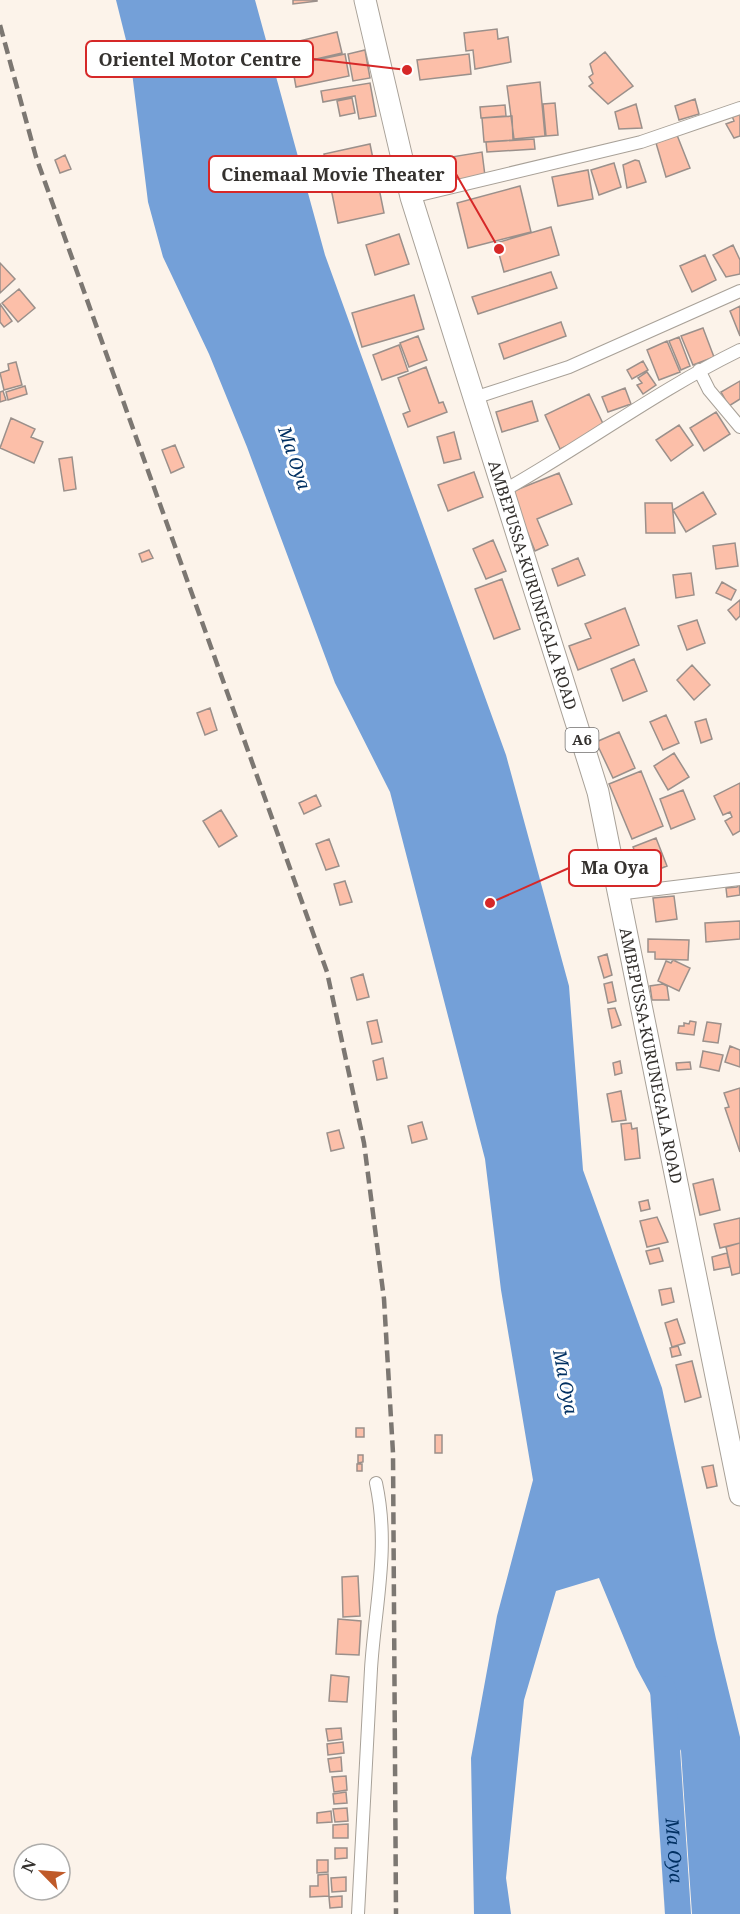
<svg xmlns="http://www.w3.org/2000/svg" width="740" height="1914" viewBox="0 0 740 1914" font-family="'Noto Serif',serif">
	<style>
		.water { fill: #74a0d8 }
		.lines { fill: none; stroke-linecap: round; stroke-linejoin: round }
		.river { stroke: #74a0d8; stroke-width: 26 }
		.building { fill: #fcbfa9; stroke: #9b908b; stroke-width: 1.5 }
		.minor-casing { stroke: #a8a198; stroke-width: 14 }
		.trunk-casing { stroke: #a8a198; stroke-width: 23 }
		.minor { stroke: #fff; stroke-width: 12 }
		.trunk { stroke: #fff; stroke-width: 21 }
		.rail { stroke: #7c7772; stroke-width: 4.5; stroke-dasharray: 12 6; stroke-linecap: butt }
		.labels { text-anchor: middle; stroke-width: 6; stroke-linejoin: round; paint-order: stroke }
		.shield { fill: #fff; stroke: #716f6d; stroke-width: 1.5 }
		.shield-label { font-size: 15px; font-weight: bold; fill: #34312e }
		.street-label { font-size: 16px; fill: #34312e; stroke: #fff }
		.water-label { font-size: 18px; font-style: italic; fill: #013062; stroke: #fff }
		.leader { fill: none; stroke: #d62828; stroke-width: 2 }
		.callout-dot { fill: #d62828; stroke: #fff; stroke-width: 2 }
		.callout { fill: #fff; stroke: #d62828; stroke-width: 2 }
		.callout-label { font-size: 18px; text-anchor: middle; font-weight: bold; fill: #34312e }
	</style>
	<rect width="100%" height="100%" fill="#fcf3ea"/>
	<path class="water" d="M116 0H255L325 255 506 755 569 986 583 1170 662 1388 716 1639 740 1737V1914H692L681 1751 636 1667 599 1578 556 1591 524 1700 506 1878 511 1914H474L471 1758 497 1616 533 1480 501 1290 485 1159 390 792 335 683 247 447 209 354 163 257 148 202 130 56Z"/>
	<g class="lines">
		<path class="river" id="s1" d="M663 1689 678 1914"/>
	</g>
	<path class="building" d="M293 0H317V1L293 4Z
		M497 29 498 39 508 37 511 62 475 69 473 50 466 51 464 33Z
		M337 32 342 53 299 63 295 42Z
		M365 50 370 78 353 81 348 54Z
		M605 52 633 86 608 104 589 86 593 83 589 77 593 74 590 64Z
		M345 54 349 76 296 87 292 65Z
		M469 54 471 74 420 80 417 60Z
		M540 82 545 136 514 139 507 86Z
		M370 83 376 116 359 119 355 96 323 102 321 91Z
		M352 98 355 113 340 116 337 101Z
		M695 99 699 114 679 120 675 106Z
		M555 103 558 135 546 136 543 104Z
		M636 104 642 128 619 129 615 112Z
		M505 105 506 116 481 118 480 107Z
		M740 113V136L734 138 726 124 734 121 732 116Z
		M512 116 513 140 484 142 482 118Z
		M677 135 690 168 666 177 656 143Z
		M534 139 535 149 487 152 486 142Z
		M370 144 384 213 338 223 324 154Z
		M482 152 485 176 448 182 445 158Z
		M65 155 71 169 60 173 55 160Z
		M635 160 639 161 646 182 627 188 623 165Z
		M614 163 621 187 599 195 591 170Z
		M588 170 593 199 558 206 552 177Z
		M520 186 531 232 468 248 457 203Z
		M551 227 559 255 504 272 496 243Z
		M399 234 409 264 375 275 366 245Z
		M733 245 740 260V274L726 277 713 255Z
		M705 255 716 280 692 292 680 266Z
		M0 263 15 279 0 293Z
		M551 272 557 288 478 314 472 297Z
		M19 289 35 308 18 322 2 303Z
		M414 295 424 329 362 347 352 313Z
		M0 304 12 321 4 327 0 322Z
		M740 306V336L730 311Z
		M561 322 566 336 504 359 499 344Z
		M703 328 714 357 693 365 681 336Z
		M418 336 427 360 409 367 400 343Z
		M679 337 690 366 681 370 669 341Z
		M667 341 680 372 659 380 647 350Z
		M399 345 408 371 382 380 373 355Z
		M643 361 648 370 632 379 627 370Z
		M16 362 22 385 4 390 0 373 9 370 8 364Z
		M426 367 439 403 443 402 447 412 408 427 403 414 410 411 398 378Z
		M647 372 656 385 643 394 637 385 642 383 638 378Z
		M740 381V399L729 406 721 392Z
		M25 386 27 394 8 400 6 392Z
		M625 388 631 404 608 412 602 397Z
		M3 391 6 400 0 402V392Z
		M589 394 605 428 560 449 545 415Z
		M532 401 538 421 502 432 496 412Z
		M716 412 730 434 704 451 690 428Z
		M11 418 35 429 31 437 43 442 34 463 0 448Z
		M679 425 693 445 671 461 656 440Z
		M454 432 461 459 444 463 437 437Z
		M175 445 184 467 171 473 162 450Z
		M72 457 76 489 64 491 59 459Z
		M474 472 483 497 448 511 438 485Z
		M559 473 572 504 537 519 548 545 535 551 511 492Z
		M703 492 716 514 686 532 673 510Z
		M645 503H672L675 533H646Z
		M493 540 506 571 486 579 473 549Z
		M735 543 738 566 716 569 713 546Z
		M149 550 153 558 142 562 139 554Z
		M578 558 585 575 558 586 552 569Z
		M691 573 694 595 676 598 673 575Z
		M502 579 520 629 494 639 475 589Z
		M722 582 736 590 731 600 716 593Z
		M740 600V616L736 620 728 610Z
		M625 608 639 645 578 670 569 646 591 638 585 624Z
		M697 620 705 643 687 650 678 626Z
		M634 659 647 691 623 701 611 669Z
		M692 665 710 685 694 700 677 680Z
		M210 708 217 730 205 735 197 713Z
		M666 715 679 743 663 750 650 722Z
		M706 719 712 739 701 743 695 722Z
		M619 732 635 768 613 778 596 742Z
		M674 753 689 777 668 790 654 766Z
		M641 771 663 826 632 839 609 784Z
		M740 783V831L733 835 725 821 732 817 730 812 723 815 714 796Z
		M683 790 695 819 671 829 660 799Z
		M316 795 321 806 304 814 299 803Z
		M221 810 237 836 219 847 203 821Z
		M656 838 667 866 644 875 633 847Z
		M329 839 339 866 326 870 316 844Z
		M345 881 352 902 340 905 334 884Z
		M739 883 740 895 727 897 726 888 737 887Z
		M674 896 677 919 656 922 653 898Z
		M740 921V939L706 942 705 923Z
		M648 939 689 940 688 960 655 959V952H648Z
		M607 954 612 975 604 978 598 957Z
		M673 960 690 968 679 991 658 981 666 961 671 963Z
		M363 974 369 997 357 1000 351 978Z
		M612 982 616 1001 608 1003 604 984Z
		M663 984 667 986 669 1000H652L650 986Z
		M615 1008 621 1025 612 1028 608 1009Z
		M377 1020 382 1042 372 1044 367 1022Z
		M690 1021 696 1022 694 1035 678 1033 679 1026H684V1023L689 1024Z
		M707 1022 721 1024 718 1043 703 1041Z
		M730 1046 740 1050V1067L725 1062Z
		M703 1051 723 1055 719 1071 700 1067Z
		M383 1058 387 1078 377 1080 373 1061Z
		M620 1061 622 1073 615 1075 613 1063Z
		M690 1062 691 1069 677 1070 676 1063Z
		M740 1088V1152L725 1108 729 1107 724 1093Z
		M621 1091 626 1120 612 1122 607 1094Z
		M422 1122 427 1139 412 1143 408 1126Z
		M631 1123 632 1129 637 1128 640 1158 625 1160 621 1124Z
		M339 1130 344 1148 331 1151 327 1133Z
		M713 1179 720 1210 700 1215 693 1184Z
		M648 1200 650 1209 641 1211 639 1202Z
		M657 1217 668 1242 647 1247 640 1221Z
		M740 1218V1243L720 1248 714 1224Z
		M740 1243V1273L732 1275 726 1247Z
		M659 1248 663 1261 650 1264 646 1251Z
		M727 1253 730 1267 714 1270 712 1257Z
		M671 1288 674 1302 662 1305 659 1290Z
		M677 1319 685 1343 672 1347 665 1323Z
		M678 1346 681 1355 672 1357 670 1348Z
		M692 1361 701 1397 685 1402 676 1365Z
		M356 1428H364V1437H356Z
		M435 1435H442V1453H435Z
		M358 1455H363V1462L358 1463Z
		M357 1464H362V1471H357Z
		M713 1465 717 1486 707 1488 702 1467Z
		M358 1576 360 1616 343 1617 342 1577Z
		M338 1619 361 1621 359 1655 336 1654Z
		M331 1675 349 1677 347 1702 329 1701Z
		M341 1728 342 1739 328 1741 326 1729Z
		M343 1742 344 1753 328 1755 327 1744Z
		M341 1757 342 1771 330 1772 328 1759Z
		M346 1776 347 1790 334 1792 332 1777Z
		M346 1792 347 1803 334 1804 333 1794Z
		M347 1808 348 1821 335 1822 333 1809Z
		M331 1811 332 1822 317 1823V1813Z
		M348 1824V1838H333V1825Z
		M335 1848H347V1858L335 1859Z
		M317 1860H328V1872L317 1873Z
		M328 1874 329 1896 310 1897V1886H318V1875Z
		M346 1877V1891L332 1892 331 1878Z
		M342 1896V1907L330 1908 329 1897Z"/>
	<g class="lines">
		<g class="minor-casing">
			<path id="minor" d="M411 197 641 142 740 108
				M699 370 709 390 740 427
				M474 398 569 367 740 291
				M503 491C583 446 658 390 740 350
				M617 894 740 879
				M358 1914C362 1832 366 1750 371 1669 375 1605 390 1548 376 1483"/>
		</g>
		<g class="trunk-casing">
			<g id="trunk">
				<path id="s2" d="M365 0 411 197 598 792 740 1495"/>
			</g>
		</g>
		<use href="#minor" class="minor"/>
		<use href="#trunk" class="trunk"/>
		<path class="rail" d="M0 25 36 157 327 972 364 1143 384 1299 393 1453 396 1914"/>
	</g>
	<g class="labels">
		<rect class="shield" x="565.5" y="728" width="33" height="24" rx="4.5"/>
		<g class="shield-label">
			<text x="582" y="745">A6</text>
		</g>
		<g class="street-label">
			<text dy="6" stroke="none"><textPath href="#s2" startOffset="609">AMBEPUSSA-KURUNEGALA ROAD</textPath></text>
			<text dy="6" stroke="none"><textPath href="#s2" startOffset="1095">AMBEPUSSA-KURUNEGALA ROAD</textPath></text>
		</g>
		<g class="water-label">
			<text transform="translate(294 458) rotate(71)" y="6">Ma Oya</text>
			<text transform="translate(565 1382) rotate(79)" y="6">Ma Oya</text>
			<text dy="6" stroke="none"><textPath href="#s1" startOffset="162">Ma Oya</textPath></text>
		</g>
	</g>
	<path class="leader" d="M407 70L313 59M499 249L456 174M490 903L569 868"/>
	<g class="callout-dot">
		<circle cx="407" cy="70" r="6"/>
		<circle cx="499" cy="249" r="6"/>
		<circle cx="490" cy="903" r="6"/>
	</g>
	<g class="callout">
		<rect x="86" y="41" width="227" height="36" rx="6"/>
		<rect x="209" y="156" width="247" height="36" rx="6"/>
		<rect x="569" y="850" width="92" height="36" rx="6"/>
	</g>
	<g class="callout-label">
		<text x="200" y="66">Orientel Motor Centre</text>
		<text x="333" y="181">Cinemaal Movie Theater</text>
		<text x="615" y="874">Ma Oya</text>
	</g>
	<g transform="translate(42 1872) rotate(295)"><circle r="28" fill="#ffffff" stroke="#aeadab" stroke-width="1.5"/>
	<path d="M0-4.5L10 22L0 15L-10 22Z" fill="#bf5a29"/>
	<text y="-9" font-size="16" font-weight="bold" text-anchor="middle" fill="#34312e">N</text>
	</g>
</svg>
